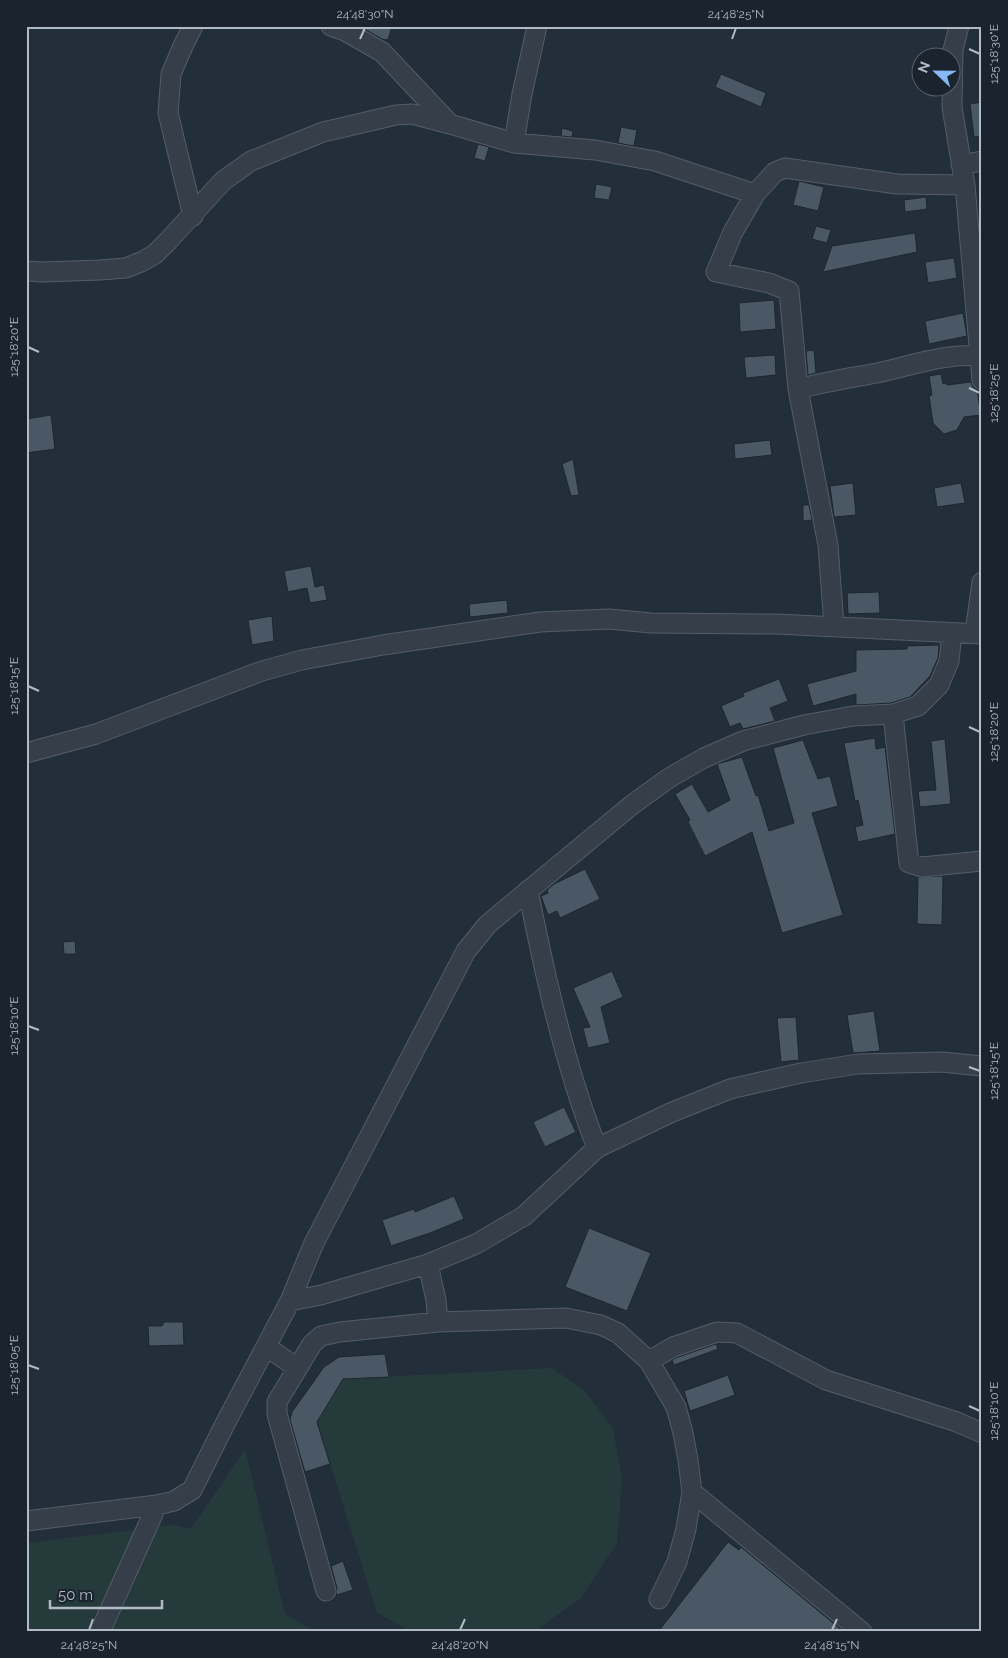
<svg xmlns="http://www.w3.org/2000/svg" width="1008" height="1658" viewBox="0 0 1008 1658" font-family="Raleway,sans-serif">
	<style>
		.green { fill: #253b3b }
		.building { fill: #4a5865; stroke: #1d2630 }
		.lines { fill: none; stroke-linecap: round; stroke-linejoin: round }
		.minor-casing { stroke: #545d67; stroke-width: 21 }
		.minor { stroke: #363f49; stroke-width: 19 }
		.ticks { fill: none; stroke: #b1bac5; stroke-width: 2 }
		.neatline { fill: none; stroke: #b1bac5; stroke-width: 2 }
		.ticks-label { font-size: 12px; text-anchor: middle; fill: #b1bac5 }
	</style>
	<rect width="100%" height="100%" fill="#222e39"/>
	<path class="green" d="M552 1368 585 1391 613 1428 622 1480 617 1543 581 1598 538 1629 529 1632H413L377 1613 317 1422 343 1379Z
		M245 1449 285 1614 316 1632H26V1543L175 1525 191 1529Z"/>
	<path class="building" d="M359 26H392L388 40 382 39Z
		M721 74 766 93 761 107 715 87Z
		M982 102V136L974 137 970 104Z
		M621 127 637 130 634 146 618 143Z
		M562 128 573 131 572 137 561 136Z
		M478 144 489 147 485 161 474 158Z
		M799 181 824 187 818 211 793 205Z
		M596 184 612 187 609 200 594 198Z
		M926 197 927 209 905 212 904 200Z
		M816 226 831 230 827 243 812 239Z
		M915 233 917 252 823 272 832 246Z
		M954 258 957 278 928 283 925 262Z
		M774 300 776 329 740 332 739 303Z
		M963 313 967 336 929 344 925 321Z
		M814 350 816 373 808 375 806 351Z
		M775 355 776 375 746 378 744 357Z
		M941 374 943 384 946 383 947 385 971 382 973 387 977 390 981 415 964 417 957 430 944 434 933 423 929 396 932 395 929 376Z
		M51 415 55 449 26 453V419Z
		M770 440 772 455 735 459 734 444Z
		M573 459 579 495 571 496 562 464Z
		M853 483 856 515 834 517 830 486Z
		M961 483 965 503 937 507 934 488Z
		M803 505H809L812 520 803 521Z
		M311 566 315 587 324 585 327 600 310 603 307 588 288 592 284 571Z
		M879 592 880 613 848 614 847 593Z
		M507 600 508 613 470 617 469 604Z
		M272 616 274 641 252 645 248 620Z
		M939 645 938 658 930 676 910 697 891 703 856 705V694L813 706 807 684 856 671V650L907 649V646Z
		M779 679 788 701 770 708 775 721 743 729 740 723 730 727 721 706 744 696 743 693Z
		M875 738 876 749 885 747 895 834 858 842 855 827 863 825 858 800 855 801 844 743Z
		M945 739 951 804 920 807 918 791 936 790 931 741Z
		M803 740 818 779 830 776 838 806 812 813 843 915 782 933 752 832 705 856 688 822 690 820 675 794 692 784 708 812 730 800 717 764 742 757 756 796 758 795 769 831 794 823 773 748Z
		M585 869 600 899 560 918 557 911 548 915 541 896 548 893 547 890 554 884Z
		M943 876 942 925 917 924 918 877Z
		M75 941 76 954H64L63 942Z
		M612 971 623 997 601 1007 610 1043 588 1048 583 1028 590 1027 573 988Z
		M874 1011 880 1051 853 1053 847 1015Z
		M796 1017 799 1060 781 1062 777 1018Z
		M564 1107 576 1132 545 1147 533 1122Z
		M454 1196 464 1219 430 1233 391 1246 382 1220 414 1209 415 1212Z
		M589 1228 651 1253 627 1311 565 1287Z
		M164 1322H183L184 1345 149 1346 148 1326H162Z
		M716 1344 718 1349 674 1365 672 1360 678 1357Z
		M385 1354 389 1377 343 1379 317 1422 330 1464 305 1472 290 1420 292 1412 324 1367 339 1357Z
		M728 1375 735 1395 690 1411 684 1391Z
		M728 1542 739 1550 741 1547 844 1632H658Z
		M343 1561 353 1590 336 1595 337 1588 331 1566Z"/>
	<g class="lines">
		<g class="minor-casing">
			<path id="minor" d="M331 26 345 31 382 52 450 124
				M959 26 953 50 952 107 965 185 982 380
				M514 143 522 94 537 26
				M961 165 982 161
				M193 216 168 113 171 74 183 46 193 26
				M26 271 43 272 100 270 126 268 143 261 155 254 168 241 223 181 251 161 323 132 396 115 412 114 450 124 514 143 595 150 655 161 755 194
				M798 389C824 382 850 378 877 373 910 366 946 353 980 356
				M834 626 828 545 798 389 789 291 769 283 716 272 733 232 755 194 775 172 785 168 897 184 965 185
				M975 633 982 582
				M893 714 909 863 922 867 982 861
				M26 753 96 734 262 671 302 660 383 645 540 622 609 619 651 623 776 624 982 634
				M528 890C545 976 565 1066 597 1148
				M428 1264 436 1300 438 1322
				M290 1301 321 1295 428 1264 476 1244 524 1216 597 1148 670 1113 730 1089 801 1073 858 1064 942 1062 982 1066
				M267 1347 297 1368
				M649 1361 673 1347 717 1332 737 1333 826 1380 957 1422 982 1433
				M692 1492 862 1632
				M26 1521 157 1505 174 1501 192 1490 225 1424 290 1301 314 1243 466 951 488 924 633 804 669 778 704 758 743 741 804 725 853 716 893 714 918 706 939 685 949 661 952 633
				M326 1591 277 1414V1402L312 1344 321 1336 340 1332 438 1322 566 1318 601 1325 618 1333 649 1361 676 1407 683 1433 688 1460 692 1492 686 1529 677 1562 659 1599
				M100 1632 157 1505"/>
		</g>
		<use href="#minor" class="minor"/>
	</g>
	<path class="ticks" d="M360 39 365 28M732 39 736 28M969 49 980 54M28 347 39 352M969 388 980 393M28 686 39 691M969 727 980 732M28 1026 39 1030M969 1067 980 1071M28 1365 39 1369M969 1406 980 1411M89 1630 93 1619M460 1630 465 1619M832 1630 837 1619"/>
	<rect width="1008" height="1658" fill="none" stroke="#1b242e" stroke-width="55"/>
	<g transform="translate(936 72) rotate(292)"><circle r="24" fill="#1b242e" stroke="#57606a"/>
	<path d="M0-4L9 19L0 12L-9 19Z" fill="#87baf4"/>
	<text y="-8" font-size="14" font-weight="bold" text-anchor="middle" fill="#b1bac5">N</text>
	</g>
	<path d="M50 1600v8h112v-8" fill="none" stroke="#b1bac5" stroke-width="2.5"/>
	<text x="58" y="1600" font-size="15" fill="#b1bac5" stroke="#1b242e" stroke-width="4" paint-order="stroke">50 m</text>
	<rect x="28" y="28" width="952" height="1602" class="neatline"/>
	<g class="ticks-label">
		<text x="365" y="18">24°48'30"N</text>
		<text x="736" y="18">24°48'25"N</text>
		<text transform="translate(994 54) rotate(-90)" y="4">125°18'30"E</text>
		<text transform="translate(14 347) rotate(-90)" y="4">125°18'20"E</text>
		<text transform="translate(994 393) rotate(-90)" y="4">125°18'25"E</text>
		<text transform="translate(14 686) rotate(-90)" y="4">125°18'15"E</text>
		<text transform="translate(994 732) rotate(-90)" y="4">125°18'20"E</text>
		<text transform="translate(14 1026) rotate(-90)" y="4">125°18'10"E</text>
		<text transform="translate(994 1071) rotate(-90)" y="4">125°18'15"E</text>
		<text transform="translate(14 1365) rotate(-90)" y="4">125°18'05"E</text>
		<text transform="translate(994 1411) rotate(-90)" y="4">125°18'10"E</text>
		<text x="89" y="1649">24°48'25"N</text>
		<text x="460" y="1649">24°48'20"N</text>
		<text x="832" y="1649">24°48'15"N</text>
	</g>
</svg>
